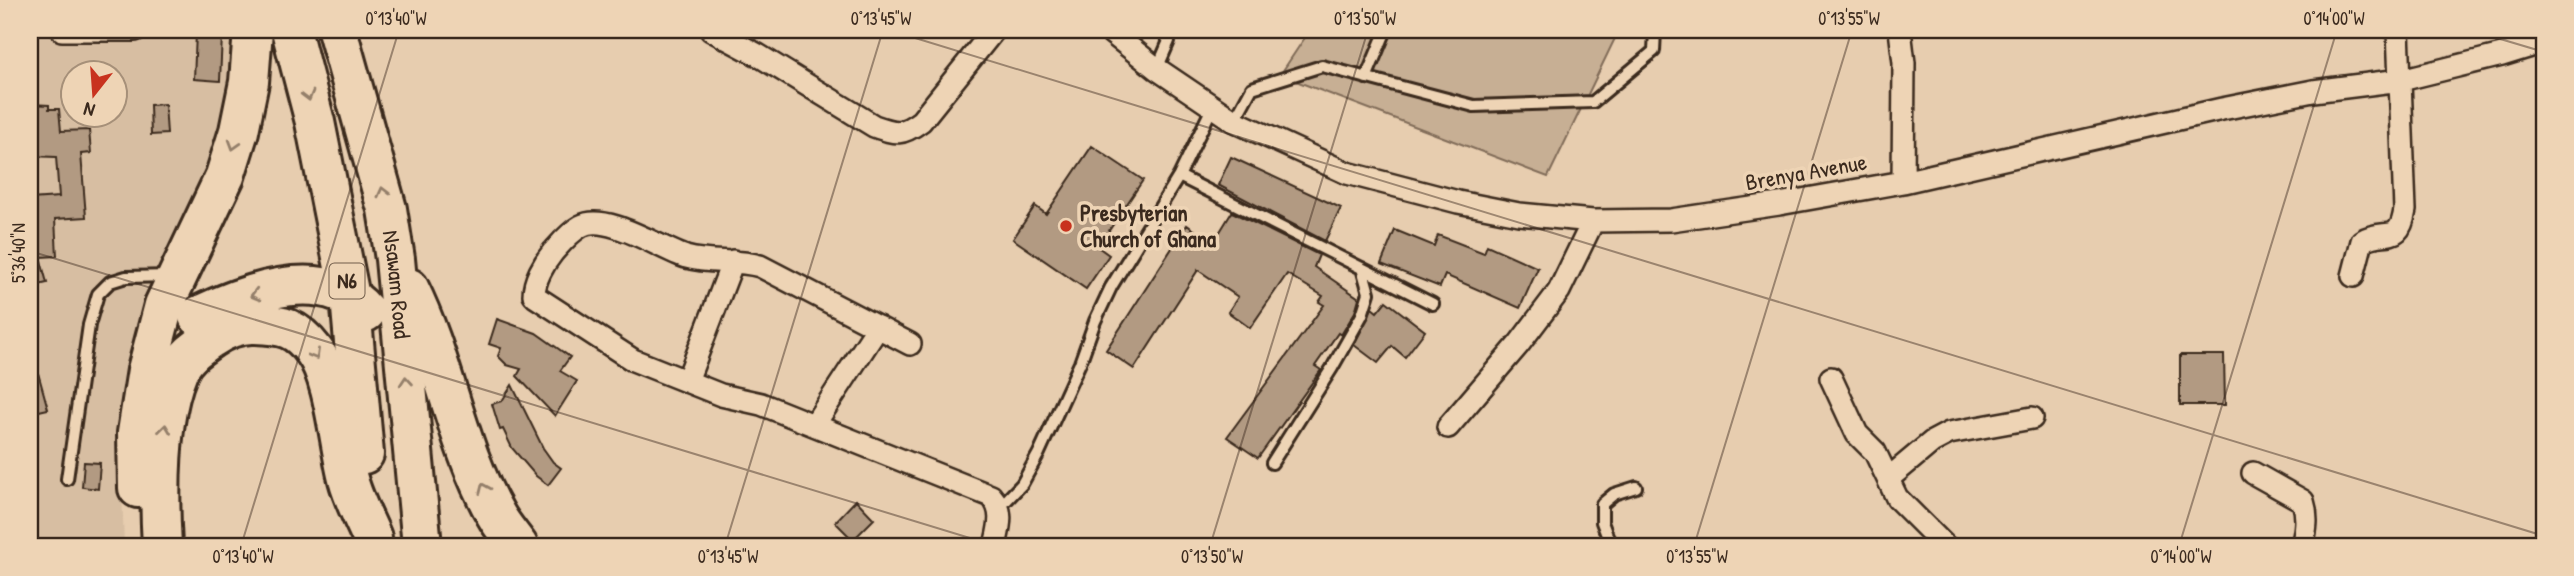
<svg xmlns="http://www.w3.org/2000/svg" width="2574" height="576" viewBox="0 0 2574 576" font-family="'Patrick Hand',sans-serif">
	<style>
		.built { fill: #d7bea2; fill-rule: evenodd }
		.green { fill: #c7af94; stroke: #816c59; stroke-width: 2 }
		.building { fill: #b29a82; stroke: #3b2a1e; stroke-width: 2 }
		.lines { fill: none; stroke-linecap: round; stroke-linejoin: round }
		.lane-casing { stroke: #3b2a1e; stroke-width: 16 }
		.street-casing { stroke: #3b2a1e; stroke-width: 26 }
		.highway-casing { stroke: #3b2a1e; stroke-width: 44 }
		.lane { stroke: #eed4b5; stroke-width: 10 }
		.street { stroke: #eed4b5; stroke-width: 21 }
		.highway { stroke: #eed4b5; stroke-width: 38 }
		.oneway { stroke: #947f6a }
		.ticks { fill: none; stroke: #3b2a1e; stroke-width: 2; stroke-opacity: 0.45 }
		.poi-dot { fill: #c8321e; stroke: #eed4b5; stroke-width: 2.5 }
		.labels { text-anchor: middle; stroke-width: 7; stroke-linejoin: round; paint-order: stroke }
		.shield { fill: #eed4b5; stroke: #715d4b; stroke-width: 2 }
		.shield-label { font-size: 21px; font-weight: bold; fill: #3b2a1e }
		.street-label { font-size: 23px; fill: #3b2a1e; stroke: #eed4b5 }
		.poi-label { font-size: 23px; font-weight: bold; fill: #3b2a1e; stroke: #eed4b5; text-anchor: start }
		.neatline { fill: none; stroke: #3b2a1e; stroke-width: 2.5 }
		.ticks-label { font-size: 18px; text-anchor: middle; fill: #3b2a1e }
	</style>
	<rect width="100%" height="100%" fill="#e7cdaf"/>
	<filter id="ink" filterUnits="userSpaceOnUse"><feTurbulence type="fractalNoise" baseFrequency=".0143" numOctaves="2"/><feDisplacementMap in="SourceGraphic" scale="14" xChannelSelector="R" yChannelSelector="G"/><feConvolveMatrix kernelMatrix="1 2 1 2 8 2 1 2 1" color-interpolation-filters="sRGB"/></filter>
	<g filter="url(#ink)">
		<path class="built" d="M30 30H238L227 133 209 188 129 351 120 431 124 546H30ZM74 74H116V116H74Z"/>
		<path class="green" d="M1310 30H1619L1548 177 1280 75Z"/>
		<path class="building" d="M196 33 222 35 220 81 194 79Z
			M30 104 49 105V109H59L61 131 89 130 91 153 81 154 86 217 55 219 57 256 40 257 47 283 30 287V199L59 197 56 157 30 156Z
			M165 104 167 134 151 135 150 105Z
			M1092 146 1143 180 1098 247 1109 255 1086 289 1013 239 1035 206 1046 214Z
			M1231 157 1341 208 1325 241 1218 185Z
			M1232 212 1319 255 1314 267 1359 298 1355 312 1341 335 1338 333 1315 366 1321 370 1258 458 1227 437 1324 305 1319 302 1323 296 1287 274 1250 328 1228 312 1238 297 1198 270 1134 369 1106 350 1187 225 1213 243Z
			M1395 230 1434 246 1438 235 1484 253 1487 245 1538 268 1520 308 1445 275 1440 287 1381 264Z
			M1386 301 1425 331 1405 357 1392 346 1378 363 1354 345 1372 308 1377 312Z
			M497 319 536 333 570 357 560 371 577 381 555 416 517 376 521 369 507 365 498 356 501 348 489 344Z
			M2180 355H2224L2225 405H2180Z
			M30 362H35L48 409 30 413Z
			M512 385 543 448 553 462 561 468 548 485 536 476 512 448 503 429 500 430 492 404 502 401Z
			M84 462 100 463 98 489 82 487Z
			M856 500 874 519 853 540 835 522Z"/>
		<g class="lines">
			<g class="lane-casing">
				<path id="lane" d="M1157 69 1169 41 1162 30
					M1366 78 1386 30
					M1234 121 1252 88 1322 66 1474 106 1593 102 1654 51 1655 30
					M1179 176 1433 304
					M1272 463 1332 368 1362 315 1369 293 1362 268
					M67 479 89 325 98 294 110 282 126 277 171 276
					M1000 507 1022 484 1039 453 1080 363 1095 321 1111 287 1179 176 1213 106
					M1611 546 1602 522V504L1614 494 1636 487"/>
			</g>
			<g class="street-casing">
				<path id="street" d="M62 30H135
					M711 30 758 55 874 126C897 134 902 135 921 121L994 30
					M1108 30 1157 69 1234 121 1347 173 1458 202 1519 214 1593 221 1671 220 1779 204 1903 182 2222 109 2313 91 2401 80 2502 55 2544 42
					M1900 30 1904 63 1903 182
					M2353 276 2362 241C2385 227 2399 247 2405 210L2398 30
					M910 344 760 266C736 259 711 264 686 257 661 249 606 212 581 226 570 232 561 243 553 252 544 263 534 280 534 295L536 297 633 360 721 395 761 404 991 496C1005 511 999 528 995 546
					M1831 378 1857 434 1875 452 1897 498 1945 546
					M687 381 733 261
					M814 425 878 327
					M1448 427 1519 344 1559 291 1593 221
					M2253 473 2303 501C2308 517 2306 530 2302 546
					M1889 478 1932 442 1949 433 2032 418"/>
			</g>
			<g class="highway-casing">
				<g id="highway">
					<path d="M291 30 315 122 350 297 364 454"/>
					<path id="s1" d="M337 30 387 209 395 259 422 546"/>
					<path d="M409 288C445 360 456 446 496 515 502 526 511 536 518 546"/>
					<path d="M198 316C246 293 325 263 366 312"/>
					<path d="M138 488 137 433 147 370 164 305 225 176 239 131 249 82 253 30"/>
					<path d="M162 546C159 496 158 420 178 372 184 357 197 348 210 339 222 330 240 323 255 324 283 325 296 327 314 351 334 377 339 445 348 479 353 499 364 519 372 538"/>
				</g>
			</g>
			<use href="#lane" class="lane"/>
			<use href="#street" class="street"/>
			<use href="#highway" class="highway"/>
		</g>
		<defs><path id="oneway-chevron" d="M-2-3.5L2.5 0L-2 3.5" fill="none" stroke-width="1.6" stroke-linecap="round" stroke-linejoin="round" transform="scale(1.75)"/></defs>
		<g class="oneway">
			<use href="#oneway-chevron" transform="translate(308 96) rotate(75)"/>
			<use href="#oneway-chevron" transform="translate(234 145) rotate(107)"/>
			<use href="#oneway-chevron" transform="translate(383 192) rotate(-104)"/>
			<use href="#oneway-chevron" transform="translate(255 295) rotate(165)"/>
			<use href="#oneway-chevron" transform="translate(315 355) rotate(60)"/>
			<use href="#oneway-chevron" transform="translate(406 381) rotate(-95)"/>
			<use href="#oneway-chevron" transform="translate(165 429) rotate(-83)"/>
			<use href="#oneway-chevron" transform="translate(484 488) rotate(-114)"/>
		</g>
	</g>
	<path class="ticks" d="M889 30 2544 536M2470 30 2544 52M30 251 996 546M241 546 399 30M725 546 883 30M1210 546 1368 30M1694 546 1852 30M2179 546 2337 30"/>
	<circle class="poi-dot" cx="1066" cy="226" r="7"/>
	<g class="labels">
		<rect class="shield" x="329.5" y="263.5" width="35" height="35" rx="5"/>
		<g class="shield-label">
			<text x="347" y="288">N6</text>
		</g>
		<g class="street-label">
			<text transform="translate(1806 172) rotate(-10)" y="8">Brenya Avenue</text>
			<text dy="8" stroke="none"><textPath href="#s1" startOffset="262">Nsawam Road</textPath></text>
		</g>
		<g class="poi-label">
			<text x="1080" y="221">Presbyterian<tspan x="1080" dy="26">Church of Ghana</tspan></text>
		</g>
	</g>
	<rect width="2574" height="576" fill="none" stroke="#eed4b5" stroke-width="77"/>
	<g transform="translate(94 94) rotate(197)"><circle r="33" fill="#eed4b5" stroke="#a69079" stroke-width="2"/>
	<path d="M0-5L12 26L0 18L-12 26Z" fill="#c8321e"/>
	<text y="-10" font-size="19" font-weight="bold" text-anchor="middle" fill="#3b2a1e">N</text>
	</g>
	<rect x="38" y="38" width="2498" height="500" class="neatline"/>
	<g class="ticks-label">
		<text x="396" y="25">0°13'40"W</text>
		<text x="881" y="25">0°13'45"W</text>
		<text x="1365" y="25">0°13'50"W</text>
		<text x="1849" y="25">0°13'55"W</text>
		<text x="2334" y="25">0°14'00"W</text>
		<text transform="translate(19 253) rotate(-90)" y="6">5°36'40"N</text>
		<text x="243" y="563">0°13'40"W</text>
		<text x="728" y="563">0°13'45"W</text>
		<text x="1212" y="563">0°13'50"W</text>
		<text x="1697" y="563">0°13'55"W</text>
		<text x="2181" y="563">0°14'00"W</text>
	</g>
</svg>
